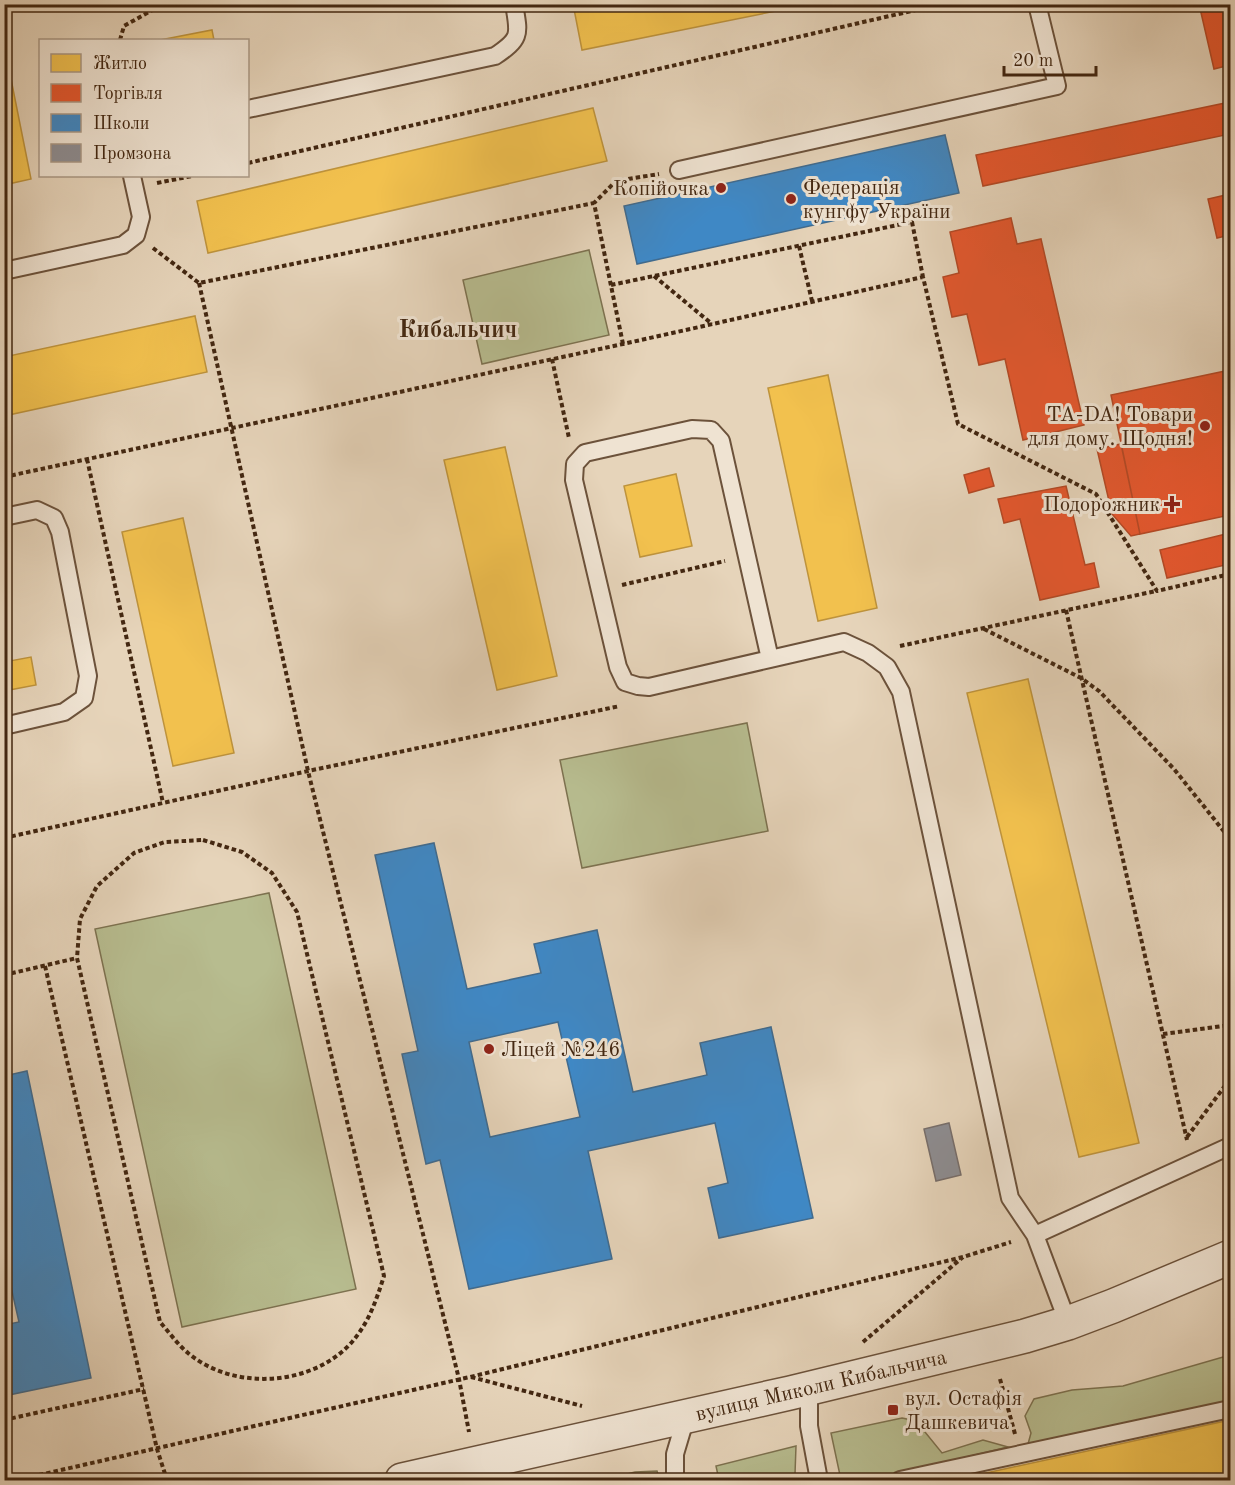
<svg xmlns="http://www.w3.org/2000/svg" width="1235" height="1485" viewBox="0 0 1235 1485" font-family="'Old Standard TT',serif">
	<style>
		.green { fill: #b7bc8f; stroke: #7d7250; stroke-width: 1.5 }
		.homes { fill: #f2c14e; stroke: #be933c; stroke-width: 1.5 }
		.shops { fill: #e4572e; stroke: #b44925; stroke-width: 1.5 }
		.schools { fill: #3f88c5; stroke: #406b8f; stroke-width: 1.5; fill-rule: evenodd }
		.industry { fill: #8d8d92; stroke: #776e6b; stroke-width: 1.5 }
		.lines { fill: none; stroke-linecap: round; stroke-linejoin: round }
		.service-casing { stroke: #6c523b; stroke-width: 20 }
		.tertiary-casing { stroke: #6c523b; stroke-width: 36 }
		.path { stroke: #432711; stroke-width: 4; stroke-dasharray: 4.5 3; stroke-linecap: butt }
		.service { stroke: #efe3d2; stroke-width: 16 }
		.tertiary { stroke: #efe3d2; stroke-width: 33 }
		.poi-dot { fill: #8f2418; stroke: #efe3d2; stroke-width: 2 }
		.labels { text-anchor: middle; stroke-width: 6; stroke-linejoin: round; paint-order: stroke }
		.poi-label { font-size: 21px; fill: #432711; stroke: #efe3d2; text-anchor: start }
		.street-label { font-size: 21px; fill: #432711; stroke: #efe3d2 }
		.quarter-label { font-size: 24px; font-weight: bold; fill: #432711; stroke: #efe3d2 }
	</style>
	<rect width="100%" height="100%" fill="#e6d4ba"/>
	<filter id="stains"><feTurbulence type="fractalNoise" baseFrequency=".00333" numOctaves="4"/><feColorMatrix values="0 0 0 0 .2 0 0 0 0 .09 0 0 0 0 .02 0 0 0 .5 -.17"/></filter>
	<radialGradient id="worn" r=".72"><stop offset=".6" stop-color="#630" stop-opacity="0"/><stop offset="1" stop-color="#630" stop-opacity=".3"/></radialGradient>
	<path class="green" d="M589 250 609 335 482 364 463 280Z
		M747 723 768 831 582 868 560 760Z
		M269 893 356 1289 182 1327 95 929Z
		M1230 1355V1401L1028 1444 1031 1433 1025 1416 1034 1399 1072 1390 1123 1386Z
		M902 1418 916 1421 942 1453 983 1440 1008 1447 871 1480H841L831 1433Z
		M796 1446 795 1474 790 1480H719L716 1466Z
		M657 1471 660 1480H604L635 1472Z"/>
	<path class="homes" d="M573 4H811L582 50Z
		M212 30 214 40H160Z
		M4 44 31 179 4 185Z
		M593 108 607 161 208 253 197 201Z
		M195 316 207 372 4 416V357Z
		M828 375 877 608 818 621 768 388Z
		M505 447 557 676 497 690 444 460Z
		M676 474 692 546 640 557 624 486Z
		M183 518 234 753 173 766 122 532Z
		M31 657 36 685 4 691V662Z
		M1028 679 1139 1143 1079 1157 967 693Z
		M1230 1420V1479L1225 1480H954Z"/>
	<path class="shops" d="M1199 4H1230V65L1214 69Z
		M1230 102V134L983 186 976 155Z
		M1230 194V235L1217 238 1208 199Z
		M1011 218 1017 244 1041 239 1084 425 1023 440 1005 359 979 365 967 314 952 317 943 277 959 273 950 232Z
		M1230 370V515L1140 534 1111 395Z
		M1121 444 1140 534 1131 536 1112 514 1097 449Z
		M989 468 994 486 969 493 964 475Z
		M1066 486 1085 565 1094 563 1099 587 1040 600 1020 519 1004 523 998 499Z
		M1230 533V564L1167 578 1160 550Z"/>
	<path class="schools" d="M945 135 959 193 637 264 624 206Z
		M434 843 467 989 541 973 534 944 597 930 633 1092 707 1075 700 1043 771 1027 813 1218 719 1238 708 1188 728 1183 715 1123 588 1151 612 1259 469 1289 440 1160 426 1164 402 1054 418 1051 375 855ZM558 1022 580 1117 490 1137 469 1042Z
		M27 1071 91 1378 4 1396V1325L19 1322 4 1256V1076Z"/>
	<path class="industry" d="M949 1123 961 1175 936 1181 924 1129Z"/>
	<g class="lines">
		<g class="service-casing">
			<path id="service" d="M248 109 495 56C522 38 519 34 514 4
				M679 170 1057 86 1037 4
				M4 271 123 245 136 235 141 217 132 176
				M4 517 37 510 54 518 60 532 88 676 84 698 64 712 4 726
				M770 659 649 687 638 686 625 682 618 667 574 480 575 464 585 453 692 429 711 430 721 441 770 659 844 642 868 653 887 667 901 692 1010 1198 1035 1235 1068 1323
				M1035 1235 1230 1146
				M809 1389V1426L819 1480
				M675 1480V1454L686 1417
				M900 1480 1230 1409"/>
		</g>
		<g class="tertiary-casing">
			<path id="tertiary" d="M402 1480 790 1393 1025 1336 1068 1323 1113 1306 1230 1257"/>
		</g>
		<path class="path" d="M120 40 124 26 163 4
			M248 163 942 4
			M157 183 192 176
			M799 246 812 301
			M153 248 199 283 594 203
			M654 276 712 324
			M199 283 308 771 459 1379 469 1432
			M611 285 912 222 923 277
			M623 344 594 203 616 181 659 174
			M552 359 569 438
			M87 459 163 803
			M4 477 623 344 923 277 958 424 1096 494 1157 591 1230 574
			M622 585 725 561
			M1066 610 1187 1140
			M984 629 1081 678 1099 691 1174 769 1230 839
			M900 646 1156 591
			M4 838 308 771 620 706
			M203 840 242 852 272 873 297 912 384 1276C376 1301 369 1322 352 1342 312 1387 233 1391 188 1353 177 1344 169 1332 160 1322L77 958 80 919 97 886 134 853 165 842Z
			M45 966 157 1449 167 1480
			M4 975 77 958
			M1163 1034 1230 1025
			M1187 1137 1230 1079
			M863 1342 963 1257
			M471 1377 582 1406
			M1000 1379 1015 1434
			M4 1420 144 1389
			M17 1480 470 1377 963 1257 1011 1242"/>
		<use href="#service" class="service"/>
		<use href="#tertiary" class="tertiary"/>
	</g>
	<g class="poi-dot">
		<circle cx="721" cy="188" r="6"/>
		<circle cx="791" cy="199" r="6"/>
		<circle cx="1205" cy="426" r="6"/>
		<path d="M1169 495h6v6h6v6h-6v6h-6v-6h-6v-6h6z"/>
		<circle cx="489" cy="1049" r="6"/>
		<rect x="887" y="1404" width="12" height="12" rx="3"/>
	</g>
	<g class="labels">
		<g class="poi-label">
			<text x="803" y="194">Федерація<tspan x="803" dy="24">кунгфу України</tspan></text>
			<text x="709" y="195" text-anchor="end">Копійочка</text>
			<text x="1193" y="421" text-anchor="end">TA-DA! Товари<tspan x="1193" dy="24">для дому. Щодня!</tspan></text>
			<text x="1160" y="511" text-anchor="end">Подорожник</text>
			<text x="501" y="1056">Ліцей №246</text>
			<text x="905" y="1405">вул. Остафія<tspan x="905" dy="24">Дашкевича</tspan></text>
		</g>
		<g class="street-label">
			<text transform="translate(821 1385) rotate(-13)" y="7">вулиця Миколи Кибальчича</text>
		</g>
		<g class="quarter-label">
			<text x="458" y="337">Кибальчич</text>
		</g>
	</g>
	<rect width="1235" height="1485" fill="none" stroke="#e6d4ba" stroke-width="24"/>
	<rect x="6" y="6" width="1223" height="1473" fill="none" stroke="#432711" stroke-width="3"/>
	<rect x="12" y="12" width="1211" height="1461" fill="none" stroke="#432711" stroke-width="1.5"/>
	<rect x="39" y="39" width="210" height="138" fill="#efe3d2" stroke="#aa9885" stroke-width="1.5"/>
	<rect x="51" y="54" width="30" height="18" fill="#f2c14e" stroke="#aa9885" stroke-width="1.5"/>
	<text x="93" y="69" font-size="18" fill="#432711">Житло</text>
	<rect x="51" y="84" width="30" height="18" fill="#e4572e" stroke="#aa9885" stroke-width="1.5"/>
	<text x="93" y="99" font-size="18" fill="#432711">Торгівля</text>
	<rect x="51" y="114" width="30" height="18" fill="#3f88c5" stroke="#aa9885" stroke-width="1.5"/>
	<text x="93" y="129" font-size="18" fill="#432711">Школи</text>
	<rect x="51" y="144" width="30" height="18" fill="#8d8d92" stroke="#aa9885" stroke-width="1.5"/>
	<text x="93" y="159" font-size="18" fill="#432711">Промзона</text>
	<path d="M1004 66v9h92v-9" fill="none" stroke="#432711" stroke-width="3"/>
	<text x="1013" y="66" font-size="18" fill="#432711" stroke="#efe3d2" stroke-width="4.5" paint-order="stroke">20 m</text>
	<rect width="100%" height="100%" filter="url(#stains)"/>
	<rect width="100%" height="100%" fill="url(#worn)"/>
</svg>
